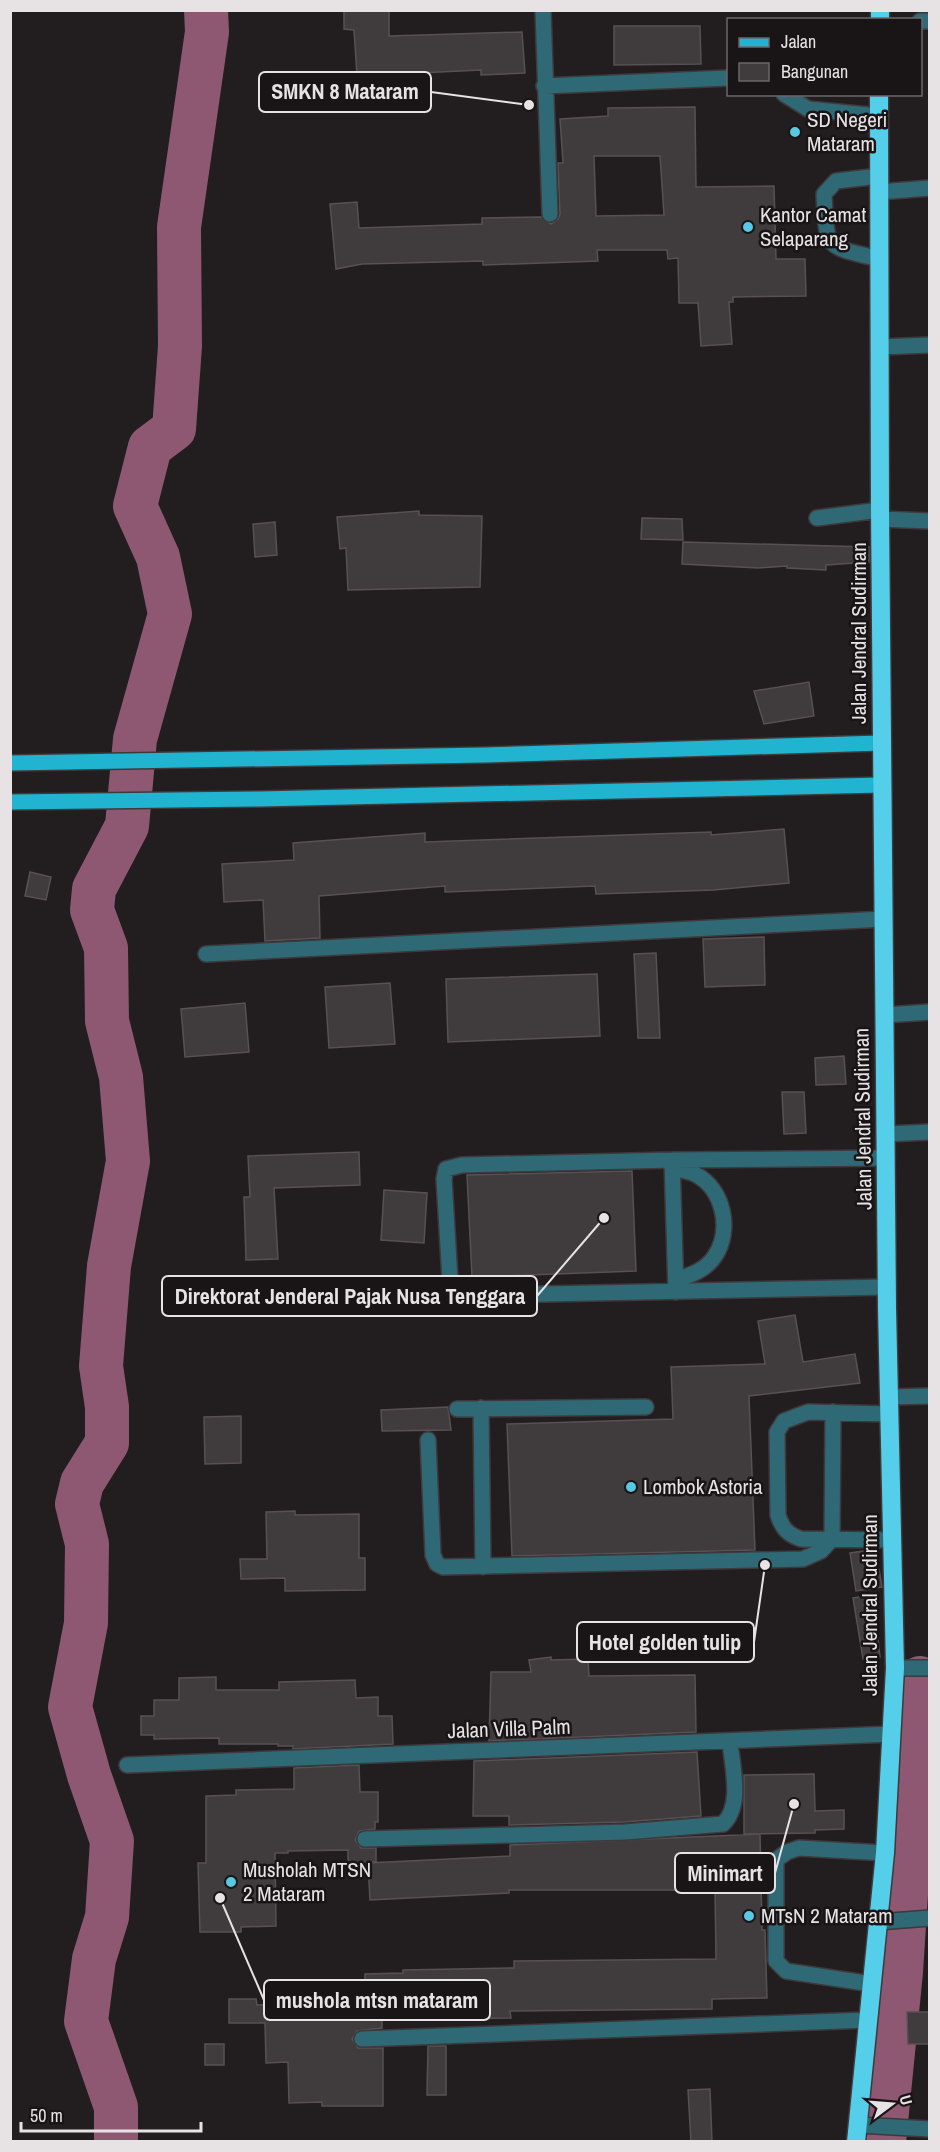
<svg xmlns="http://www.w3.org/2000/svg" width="940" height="2152" viewBox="0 0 940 2152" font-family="'Archivo Narrow',sans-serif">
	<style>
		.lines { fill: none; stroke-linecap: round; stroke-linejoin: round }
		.river { stroke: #8e5772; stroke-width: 44 }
		.building { fill: #403b3d; stroke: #575154; stroke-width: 1.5; fill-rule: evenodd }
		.minor-casing { stroke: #3e393b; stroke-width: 18 }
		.major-casing { stroke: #3e393b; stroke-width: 18 }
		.highway-casing { stroke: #3e393b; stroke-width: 21 }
		.minor { stroke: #2f6976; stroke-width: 15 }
		.major { stroke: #20b4d1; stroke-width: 15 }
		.highway { stroke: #55cee9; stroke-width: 18 }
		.poi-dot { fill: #57c9e3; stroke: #191416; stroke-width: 2 }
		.labels { text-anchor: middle; stroke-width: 5; stroke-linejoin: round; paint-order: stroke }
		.poi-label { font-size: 21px; fill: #e7e3e5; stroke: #191416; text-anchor: start }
		.street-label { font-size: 21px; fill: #e7e3e5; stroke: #191416 }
		.leader { fill: none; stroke: #e7e3e5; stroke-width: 2 }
		.callout-dot { fill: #e7e3e5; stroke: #191416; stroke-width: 2 }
		.callout { fill: #191416; stroke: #e7e3e5; stroke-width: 2 }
		.callout-label { font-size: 22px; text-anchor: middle; font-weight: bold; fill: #e7e3e5 }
	</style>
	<rect width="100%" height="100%" fill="#221d1f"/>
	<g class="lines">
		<path class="river" d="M116 2142V2107L86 2021 94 1959 107 1917 112 1841 89 1775 70 1707 86 1623 87 1544 77 1504 82 1483 107 1443V1407L101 1366 109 1266 128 1161 121 1077 107 1021 106 948 92 910 94 889 127 826 135 739 170 614 158 557 135 506 150 447 174 429 180 346 179 227 207 32 206 10
			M884 2142 901 1972 920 1678"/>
	</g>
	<path class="building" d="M344 10H389V36L522 32 525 73 481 75V70L357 76 354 30 344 29Z
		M614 26H700L701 64 614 65Z
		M695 107 696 187 774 186 776 259H805L806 296 733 297V302H729L732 344 701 346 698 303H679L678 258 668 259 667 250H597L598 261 483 265V261L362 264 336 269 330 204 357 202 359 228 482 224V218L541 217 551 224 558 219 560 214 558 163H563L560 119 608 116V108ZM594 156H660L664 215 596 216Z
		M419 511V515L482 516 480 587 348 590 346 548 340 549 337 517Z
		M642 518 682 519 683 540 641 539Z
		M275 522 277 555 255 557 253 524Z
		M683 542 869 547V562L826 565V570L787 568V566L758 568 682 564Z
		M809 682 814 716 764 724 754 691Z
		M784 829 789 883 714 890 596 894 595 886 445 892V886L319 896 320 938 265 941 263 900 224 902 222 864 294 860 293 843 425 833V842L711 832V835Z
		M30 872 51 877 46 900 25 896Z
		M764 937 765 985 705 987 703 939Z
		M656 953 660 1038H638L634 954Z
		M597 974 600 1036 448 1042 446 979Z
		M390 983 395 1044 329 1048 325 987Z
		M245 1003 249 1052 185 1057 181 1009Z
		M844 1056 846 1084 816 1085 815 1058Z
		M782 1092H804L806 1133 784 1134Z
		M359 1152 360 1185 274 1188 278 1259 246 1260 244 1197H250L248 1156Z
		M632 1171 636 1271 472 1277 467 1175Z
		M384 1190 427 1193 424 1243 381 1240Z
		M795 1315 803 1362 855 1354 860 1383 749 1396 755 1550 512 1556 507 1424 673 1419 671 1367 765 1364 758 1321Z
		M448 1407 451 1430 382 1431 381 1410Z
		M241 1416V1463L205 1464 204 1417Z
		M295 1511V1515L359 1514V1558H365V1590L285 1591V1578L241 1579 240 1559H267L266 1512Z
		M870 1550 873 1570 879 1569 882 1587 856 1591 850 1553Z
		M873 1595 880 1657 863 1659 853 1598Z
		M551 1657V1660L588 1659 589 1676 695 1675 696 1732 489 1741 491 1672H531L529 1660Z
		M216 1677V1690H279V1682L355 1680 356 1698 378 1697V1716H392L393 1744 293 1749V1746H278V1744H219V1738L154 1739V1735H141V1716H154V1700H179V1678Z
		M697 1752 701 1816 624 1822 509 1825V1816H473L474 1761Z
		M359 1765 360 1792H378V1822H375V1829L359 1831 355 1840 361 1848H376V1862H348V1850L288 1851V1853H275L276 1926 241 1927V1932H200L198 1863H206V1796L236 1795V1790L294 1789V1768Z
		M814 1774 815 1811 844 1810V1829L815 1830V1833L744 1834V1775Z
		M760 1834 762 1930H765L767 1998 712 1999V2009L510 2011 511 2018 382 2020V2028L357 2031 352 2039 358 2048H383V2106H322V2102L289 2103 288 2062 266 2063 265 2023H229V1999H256L257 2005 295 2004V1989H365V1974L403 1973V1970L514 1968V1961L716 1959 715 1890H509V1893L370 1900 368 1863 510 1856V1845Z
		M907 2012H930V2044H908Z
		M205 2044H224V2065H205Z
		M428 2046H446V2095H427Z
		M710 2089 712 2142H691L688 2090Z"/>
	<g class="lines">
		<g class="minor-casing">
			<path id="minor" d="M543 10 550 214
				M920 21H930
				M544 86 728 78
				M784 94 808 109 879 116
				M879 176 836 181 824 194C827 250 824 246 880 259
				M879 192 930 188
				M880 347 930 345
				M817 518 880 510
				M880 519 930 521
				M206 954 884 919
				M885 1015 930 1012
				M886 1134 930 1132
				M672 1160 462 1165 446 1169 444 1179 451 1296 888 1287
				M672 1168C680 1170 688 1171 695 1174 724 1189 732 1230 715 1256 706 1270 691 1275 676 1280
				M676 1292 672 1160 886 1158
				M291 1296H451
				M890 1397 930 1396
				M481 1408 483 1567
				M457 1409 646 1407
				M890 1414 808 1412 784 1421 777 1432 778 1515C782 1528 787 1534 801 1539L893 1540
				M428 1440 433 1555 437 1564 443 1567 803 1559 821 1551 832 1539 833 1412
				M895 1668H930
				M127 1765 892 1734
				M365 1839 625 1832 723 1824C743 1805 732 1767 730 1741
				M878 1922 930 1918
				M872 1984 786 1971 776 1961V1860L787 1852 799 1848 885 1853
				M362 2039 867 2020
				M857 2125 930 2129"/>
		</g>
		<g class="major-casing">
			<path id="major" d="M10 763 485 755 882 743
				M10 802 260 799 882 785"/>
		</g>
		<g class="highway-casing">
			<path id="highway" d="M880 10V20
				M856 2142 885 1853 895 1668 887 1308 880 510 879 94"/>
		</g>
		<use href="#minor" class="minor"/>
		<use href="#major" class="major"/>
		<use href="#highway" class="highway"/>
	</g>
	<g class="poi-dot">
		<circle cx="795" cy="132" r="6"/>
		<circle cx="748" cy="227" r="6"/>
		<circle cx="631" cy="1487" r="6"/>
		<circle cx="231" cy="1882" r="6"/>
		<circle cx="749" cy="1916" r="6"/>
	</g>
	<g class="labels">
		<g class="poi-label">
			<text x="807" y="127">SD Negeri<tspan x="807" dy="24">Mataram</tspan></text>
			<text x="760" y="222">Kantor Camat<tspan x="760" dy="24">Selaparang</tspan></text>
			<text x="643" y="1494">Lombok Astoria</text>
			<text x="243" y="1877">Musholah MTSN<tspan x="243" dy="24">2 Mataram</tspan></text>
			<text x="761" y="1923">MTsN 2 Mataram</text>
		</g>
		<g class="street-label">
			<text transform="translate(859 633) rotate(-90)" y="7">Jalan Jendral Sudirman</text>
			<text transform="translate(863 1119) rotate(-91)" y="7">Jalan Jendral Sudirman</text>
			<text transform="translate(870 1605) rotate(-90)" y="7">Jalan Jendral Sudirman</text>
			<text transform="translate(509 1729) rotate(-2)" y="7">Jalan Villa Palm</text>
		</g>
	</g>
	<path class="leader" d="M529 105L431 92M604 1218L537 1296M765 1565L754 1642M794 1804L775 1873M220 1898L264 2000"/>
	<g class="callout-dot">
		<circle cx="529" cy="105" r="6"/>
		<circle cx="604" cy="1218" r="6"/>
		<circle cx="765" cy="1565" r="6"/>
		<circle cx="794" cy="1804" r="6"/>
		<circle cx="220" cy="1898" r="6"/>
	</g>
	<g class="callout">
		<rect x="259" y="72" width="172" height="40" rx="6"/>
		<rect x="162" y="1276" width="375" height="40" rx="6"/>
		<rect x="577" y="1622" width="177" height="40" rx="6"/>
		<rect x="675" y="1853" width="100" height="40" rx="6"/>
		<rect x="264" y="1980" width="226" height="40" rx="6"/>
	</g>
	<g class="callout-label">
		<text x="345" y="99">SMKN 8 Mataram</text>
		<text x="350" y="1304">Direktorat Jenderal Pajak Nusa Tenggara</text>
		<text x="665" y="1650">Hotel golden tulip</text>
		<text x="725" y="1881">Minimart</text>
		<text x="377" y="2008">mushola mtsn mataram</text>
	</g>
	<rect width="940" height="2152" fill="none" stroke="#e7e3e5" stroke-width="24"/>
	<rect x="727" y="18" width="195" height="78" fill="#191416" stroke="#6b6769" stroke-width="1.5"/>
	<rect x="739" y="38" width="30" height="9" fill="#20b4d1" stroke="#6b6769" stroke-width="1.5"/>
	<text x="781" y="48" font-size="18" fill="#e7e3e5">Jalan</text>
	<rect x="739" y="63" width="30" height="18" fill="#403b3d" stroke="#6b6769" stroke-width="1.5"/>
	<text x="781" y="78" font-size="18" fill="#e7e3e5">Bangunan</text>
	<g transform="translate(892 2104) rotate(74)" stroke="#191416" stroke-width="4.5" paint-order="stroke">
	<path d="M0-4.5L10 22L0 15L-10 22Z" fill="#e7e3e5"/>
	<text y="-9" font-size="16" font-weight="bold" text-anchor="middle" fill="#e7e3e5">U</text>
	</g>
	<path d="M21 2122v9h180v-9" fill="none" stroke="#e7e3e5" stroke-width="3"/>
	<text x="30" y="2122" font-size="18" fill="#e7e3e5" stroke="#191416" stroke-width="4.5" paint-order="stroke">50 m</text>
</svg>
